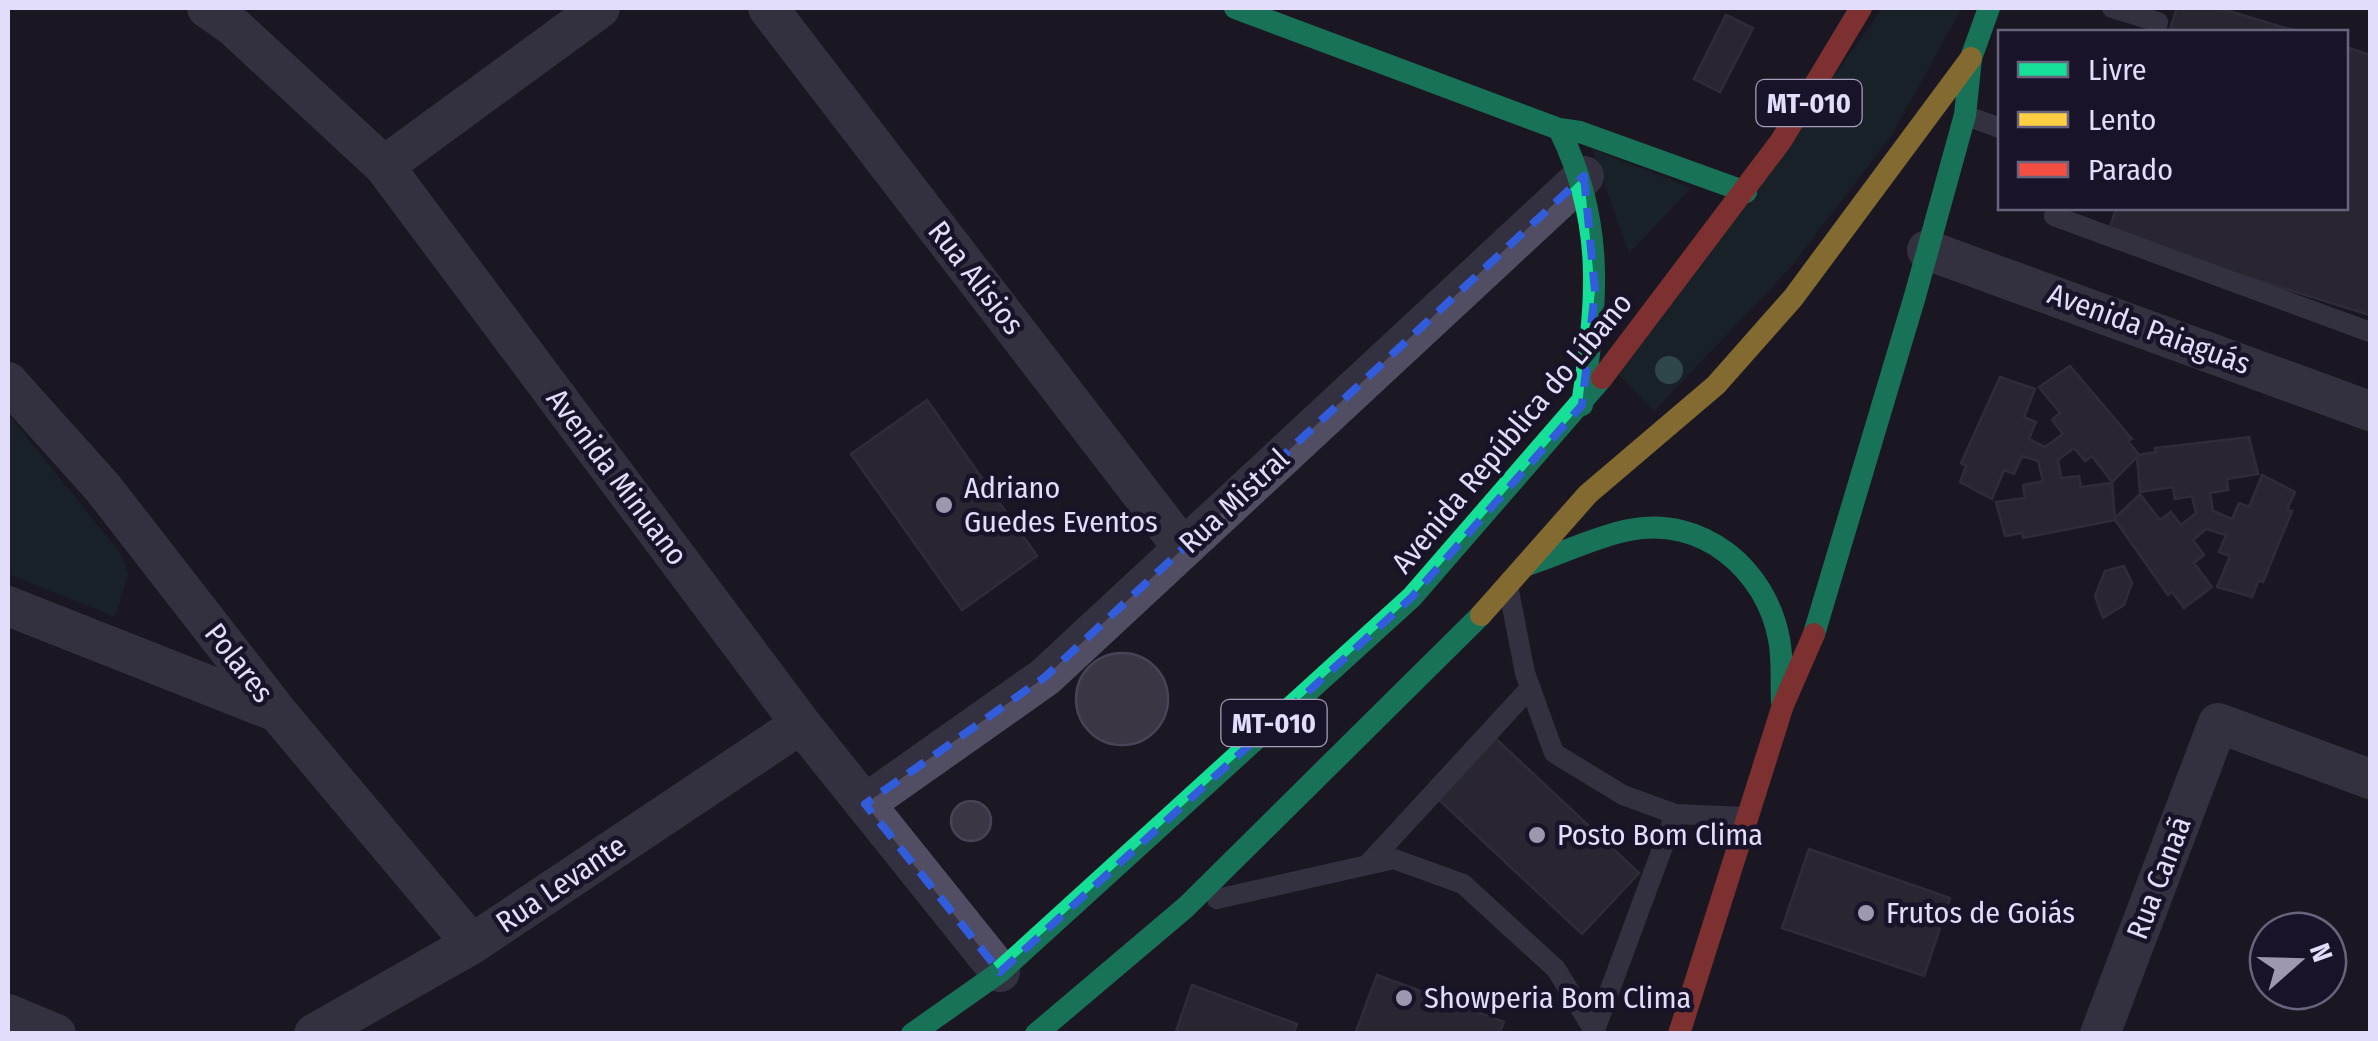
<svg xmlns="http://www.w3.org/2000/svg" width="2378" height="1041" viewBox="0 0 2378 1041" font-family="'Fira Sans Condensed',sans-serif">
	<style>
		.green { fill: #172d2f }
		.building { fill: #3a3644; stroke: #484356; stroke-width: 2.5; fill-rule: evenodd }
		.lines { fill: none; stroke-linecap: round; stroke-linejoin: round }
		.lane { stroke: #514e63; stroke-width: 20 }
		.street { stroke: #514e63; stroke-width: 40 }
		.fast { stroke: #16e098; stroke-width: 22 }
		.slow { stroke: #ffcf43; stroke-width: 22 }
		.jam { stroke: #f24e42; stroke-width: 22 }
		.tree { fill: #49807b }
		.marked { fill: none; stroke: #315cdc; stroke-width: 8; stroke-dasharray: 20 12; stroke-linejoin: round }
		.poi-dot { fill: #9d98b0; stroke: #181328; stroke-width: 4 }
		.labels { text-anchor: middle; stroke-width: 9; stroke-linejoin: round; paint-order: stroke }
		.shield { fill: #181328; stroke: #a6a0bc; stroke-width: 2.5 }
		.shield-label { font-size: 28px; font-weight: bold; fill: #e3ddfc }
		.street-label { font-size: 30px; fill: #e3ddfc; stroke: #181328 }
		.poi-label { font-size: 30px; fill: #e3ddfc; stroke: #181328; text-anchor: start }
	</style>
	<rect width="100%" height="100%" fill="#1b1823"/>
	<path class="green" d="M1883 8H1962L1891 136 1790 268 1654 411 1618 374Z
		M1592 149 1691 188 1629 253Z
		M8 414 121 554 128 574 115 617 8 574Z"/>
	<path class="building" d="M2177 8H2219L2299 32H2169Z
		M1726 15 1753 28 1720 92 1694 79Z
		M2346 47 2370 55V315L2108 234 2116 208H2346Z
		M2070 366 2132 439 2128 441 2139 455 2156 452 2155 448 2249 437 2258 474 2227 479 2228 490 2210 493 2213 511 2232 519 2239 503 2249 507 2262 475 2295 492 2287 510 2292 511 2263 582 2259 580 2252 597 2217 587 2230 556 2219 552 2226 535 2206 529 2193 540 2204 555 2194 563 2212 587 2184 608 2172 592 2168 595 2115 520 2023 538 2022 533 2005 536 1996 502 2025 498 2023 485 2043 481 2038 461 2022 456 2014 474 2004 470 1992 499 1960 482 1966 466 1961 463 2000 377 2035 389 2024 417 2036 422 2029 439 2045 447 2063 434 2052 420 2060 413 2039 387ZM2074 448 2085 461 2092 456 2112 482 2137 457 2140 492 2173 487 2175 499 2192 496 2196 513 2181 525 2171 512 2160 520 2140 494 2115 518 2112 483 2081 487 2079 476 2061 478 2058 460Z
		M927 400 1037 556 962 610 851 454Z
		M2124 566 2132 583 2124 605 2103 618 2095 596 2105 571Z
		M1076 699a46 46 0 1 1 92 0a46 46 0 1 1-92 0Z
		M1493 736 1639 873 1582 934 1436 797Z
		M951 821a20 20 0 1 1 40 0a20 20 0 1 1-40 0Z
		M1809 849 1950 898 1924 976 1782 928Z
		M1377 975 1504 1022 1499 1034H1355Z
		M1192 985 1297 1024 1293 1034H1175Z"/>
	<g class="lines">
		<path class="lane" d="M2112 8 2158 22 2155 32
			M1967 116 2000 128
			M2057 208 2054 216 2370 332
			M1509 591 1525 673 1554 753 1623 795 1675 814 1746 817
			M1367 865 1530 688
			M1217 899 1394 859 1463 884 1556 969 1596 1034
			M1595 1030 1675 814"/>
		<path class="street" d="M207 8 234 27 384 166 801 724 1000 972
			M768 8 1183 548
			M384 166 600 8
			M1927 250 2370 411
			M8 382 103 488 278 713 472 944
			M8 606 274 711
			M865 804 1045 677 1584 176
			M8 1014 56 1034
			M314 1034 472 944 801 724
			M2100 1034 2218 723 2370 779"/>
		<path class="fast" d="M1235 8 1559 129 1580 132 1746 192
			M1559 129C1606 224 1597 303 1582 405
			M1527 565C1561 554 1594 537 1629 530 1702 515 1766 569 1779 639 1783 659 1781 681 1782 701
			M1814 634 1915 296 1965 115 1971 58 1989 8
			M912 1034 1000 972 1412 597 1602 378
			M1036 1034 1186 907 1481 615"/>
		<path class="slow" d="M1481 615 1588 494 1716 385 1793 298 1971 58"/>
		<path class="jam" d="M1602 378 1781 141 1861 8
			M1679 1034 1783 705 1814 634"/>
	</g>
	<circle class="tree" cx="1669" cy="370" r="14"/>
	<path d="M0 0H2378V1041H0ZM1584 176 1595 291 1582 405 1412 597 1000 972 865 804 1045 677Z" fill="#1b1823" fill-opacity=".55" fill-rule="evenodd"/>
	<path class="marked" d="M1584 176 1595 291 1582 405 1412 597 1000 972 865 804 1045 677Z"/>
	<g class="poi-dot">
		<circle cx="944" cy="505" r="10"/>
		<circle cx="1537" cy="835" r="10"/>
		<circle cx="1866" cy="913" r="10"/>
		<circle cx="1404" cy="998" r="10"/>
	</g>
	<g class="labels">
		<g class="shield">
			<rect x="1756.5" y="80" width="105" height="46" rx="8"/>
			<rect x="1221.5" y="700" width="105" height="46" rx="8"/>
		</g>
		<g class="shield-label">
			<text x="1809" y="113">MT-010</text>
			<text x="1274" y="733">MT-010</text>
		</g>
		<g class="street-label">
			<text transform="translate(976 278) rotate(52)" y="10">Rua Alisios</text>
			<text transform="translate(2149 329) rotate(20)" y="10">Avenida Paiaguás</text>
			<text transform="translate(1512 433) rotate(-50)" y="10">Avenida República do Líbano</text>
			<text transform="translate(617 477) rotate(53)" y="10">Avenida Minuano</text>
			<text transform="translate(1234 501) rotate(-43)" y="10">Rua Mistral</text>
			<text transform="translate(239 663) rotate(52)" y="10">Polares</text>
			<text transform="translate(2159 878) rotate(-69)" y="10">Rua Canaã</text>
			<text transform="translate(561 884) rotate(-34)" y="10">Rua Levante</text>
		</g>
		<g class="poi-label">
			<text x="964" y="498">Adriano<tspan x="964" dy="34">Guedes Eventos</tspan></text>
			<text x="1557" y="845">Posto Bom Clima</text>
			<text x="1886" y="923">Frutos de Goiás</text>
			<text x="1424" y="1008">Showperia Bom Clima</text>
		</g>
	</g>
	<rect width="2378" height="1041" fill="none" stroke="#e3ddfc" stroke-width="20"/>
	<rect x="1998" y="30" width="350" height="180" fill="#181328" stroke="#69647d" stroke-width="2.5"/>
	<rect x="2018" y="62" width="50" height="15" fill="#16e098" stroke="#69647d" stroke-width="2.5"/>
	<text x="2088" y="80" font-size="30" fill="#e3ddfc">Livre</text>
	<rect x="2018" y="112" width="50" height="15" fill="#ffcf43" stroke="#69647d" stroke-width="2.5"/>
	<text x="2088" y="130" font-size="30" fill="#e3ddfc">Lento</text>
	<rect x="2018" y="162" width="50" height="15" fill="#f24e42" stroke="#69647d" stroke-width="2.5"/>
	<text x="2088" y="180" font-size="30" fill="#e3ddfc">Parado</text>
	<g transform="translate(2298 961) rotate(70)"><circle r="48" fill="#181328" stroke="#69647d" stroke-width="2.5"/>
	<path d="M0-8L18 38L0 25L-18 38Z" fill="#9d98b0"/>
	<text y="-15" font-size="28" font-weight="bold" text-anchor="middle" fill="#e3ddfc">N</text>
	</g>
</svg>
